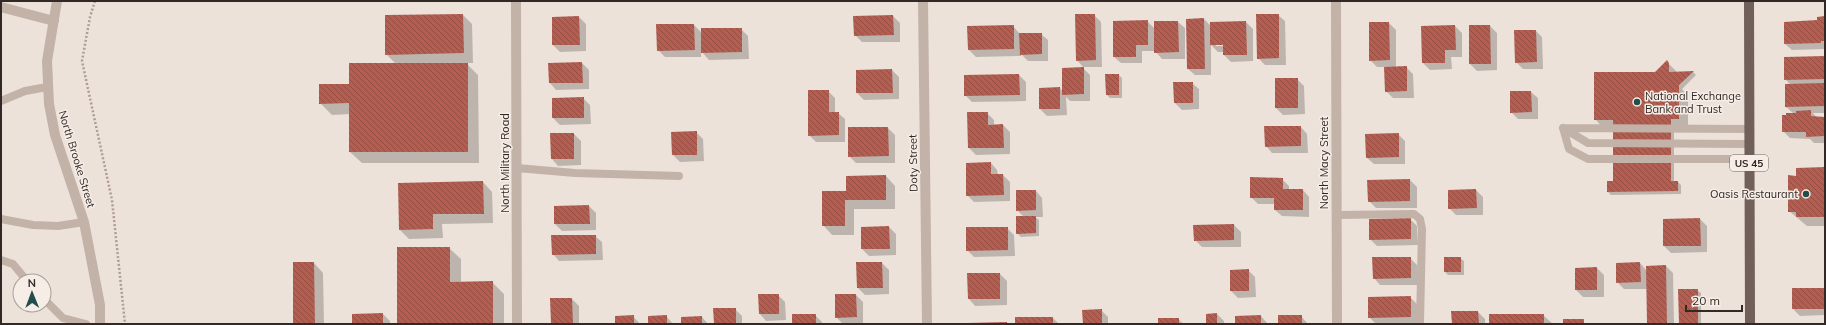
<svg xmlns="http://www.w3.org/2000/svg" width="1826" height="325" viewBox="0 0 1826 325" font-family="Mulish,sans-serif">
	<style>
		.shadow { fill: #0003; fill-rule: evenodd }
		.building { fill: url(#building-back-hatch) }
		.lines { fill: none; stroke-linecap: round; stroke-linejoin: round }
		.path { stroke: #af9c93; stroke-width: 2.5; stroke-dasharray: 2 2; stroke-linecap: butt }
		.service { stroke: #c3b2a8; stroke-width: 8 }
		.minor { stroke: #c3b2a8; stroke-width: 10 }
		.primary { stroke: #715f5a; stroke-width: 10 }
		.poi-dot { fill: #234d4b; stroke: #f6ede6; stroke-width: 1.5 }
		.labels { text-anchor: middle; stroke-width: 3; stroke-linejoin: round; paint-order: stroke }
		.shield { fill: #f6ede6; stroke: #6d6460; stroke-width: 1 }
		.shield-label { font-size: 10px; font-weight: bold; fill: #322927 }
		.poi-label { font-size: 11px; fill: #322927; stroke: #f6ede6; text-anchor: start }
		.street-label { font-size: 11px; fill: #322927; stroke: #f6ede6 }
	</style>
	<defs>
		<pattern id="building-back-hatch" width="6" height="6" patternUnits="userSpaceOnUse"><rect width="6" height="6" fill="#b45e51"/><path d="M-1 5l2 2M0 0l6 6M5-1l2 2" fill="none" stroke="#934e43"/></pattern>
	</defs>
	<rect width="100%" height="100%" fill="#ede2da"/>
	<path class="shadow" d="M463 15 472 24 473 63H466L478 75 479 163H362L350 152V114L332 115 320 103 350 85 396 64 386 54Z
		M1094 15 1101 22 1102 67H1083L1077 60Z
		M1278 15 1285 21 1286 65H1265L1258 58Z
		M893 16 900 23V42H862L855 35Z
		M579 17 586 24V51L560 52 553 45V18Z
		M1825 17V49L1792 50 1785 44Z
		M1204 19 1211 26 1246 22 1253 29V61L1231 62 1224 55V52H1218L1211 45V75H1195L1188 69ZM1216 44H1228V46H1216Z
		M1147 21 1155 29 1178 22 1185 28V59H1162L1155 51H1142V63H1121L1114 57Z
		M1389 23 1396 30V68L1406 67 1413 74 1414 98H1393L1386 91 1385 67H1377L1370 60Z
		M694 25 702 33 741 29 748 36 749 59 709 60 701 51V57H665L658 50Z
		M1013 26 1020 34H1041L1048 40V61H1028L1021 54V56L976 57 969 50Z
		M1455 26 1462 33V57H1451L1452 69 1430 70 1423 63Z
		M1490 26 1497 33V70L1477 71 1470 64Z
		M1536 31 1542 37 1543 69H1523L1516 62Z
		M1825 57V113H1813L1816 117H1825V143H1814L1810 139 1790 138 1783 131 1793 113 1786 107 1791 85 1785 79Z
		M1667 62 1678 73 1693 72 1696 75 1682 89 1688 96V129H1674V182H1678L1681 185V194L1611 195 1608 192 1614 182V129H1604L1595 119 1656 73Z
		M582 63 589 70V89L556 90 550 83Z
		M1083 68 1090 75V101H1070L1066 97 1067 115 1047 116 1040 109 1060 88 1063 92Z
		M892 70 899 77V99L864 100 857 93Z
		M1019 75 1026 82V101L972 102 965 95Z
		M1106 75H1119L1122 78V98H1110L1107 95Z
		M1297 79 1304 86 1305 114 1283 115 1276 108Z
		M1192 83 1199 89V109L1182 110 1175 103Z
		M828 91 835 98V113H838L845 119V142H816L809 135Z
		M1511 92H1531L1538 98V119H1518L1511 112Z
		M583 98 590 105 591 124 560 125 553 118Z
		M987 113 994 120V126L1003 125 1010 132V154L976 155 969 148Z
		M1301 127 1307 134 1308 153H1272L1266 146Z
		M888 128 895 135V163H856L849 156Z
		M696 132 703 139 704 161 680 162 673 155Z
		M574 134 581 141V165L558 166 552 159Z
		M1398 134 1405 141V164H1374L1367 158Z
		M991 163 997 170 998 175H1003L1010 182V201L974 202 967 195Z
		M1825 168V226H1807L1789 211 1797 177Z
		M886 176 895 186V209H854V235H832L823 225 847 192Z
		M1282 179 1289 186V190H1303L1309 197V217L1282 216 1275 210V204H1258L1251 197Z
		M1410 180 1417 187V208H1376L1369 201Z
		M483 182 492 192 493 223 442 224 443 238 409 239 400 230Z
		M1476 190 1483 197V215H1456L1449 208Z
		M1036 191 1042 198 1043 217H1035L1039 220V236L1021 237 1017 233 1024 217 1017 210Z
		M589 206 596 213V230L562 231 555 224V207Z
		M1410 219 1417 226 1418 245 1377 246 1370 239Z
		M1700 219 1707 226V252L1671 253 1664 246Z
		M1234 225 1241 232V247H1202L1195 240Z
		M889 227 896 234V255L869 256 862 249Z
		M1007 228 1014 235 1015 256 974 257 967 250Z
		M595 236 602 242 603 260 559 261 553 254Z
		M449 248 461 259V283L492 282 504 294V324H398Z
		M1410 258 1417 265 1418 285H1380L1374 278Z
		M1460 258 1464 261V275H1448L1445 272Z
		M314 263 323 273 324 324H294Z
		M882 263 889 270V294L865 295 858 288Z
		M1640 263 1647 271 1666 266 1673 273 1674 324H1648V289H1624L1617 282Z
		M1597 268 1604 275V297H1583L1576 290Z
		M1248 270 1255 277 1256 297 1238 298 1231 291Z
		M1000 274 1007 281V305L975 306 969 299Z
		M1825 289V315L1800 316 1793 309Z
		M1697 290 1701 293V324H1680Z
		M778 295 785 302 786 320 766 321 760 314Z
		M856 295 863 302V324H843L836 317Z
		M1410 297 1417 304 1418 324H1376L1369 317Z
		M572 299 579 306V324H552Z
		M735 309 742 316V324H715Z
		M1101 310 1108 317V324H1084Z
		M1478 312 1485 319V324H1453Z
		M383 314 390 321V324H353Z
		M1217 314 1224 321V324H1207Z
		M815 315 822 322V324H793Z
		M1543 315 1553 324H1490Z
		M633 316 640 324H616Z
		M666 316 673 324H649Z
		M1261 316 1268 324H1236Z
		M1301 316 1308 324H1279Z
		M702 317 708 324H682Z
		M1016 318H1053L1059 324H1016Z
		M1178 319 1184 324H1159Z"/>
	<path class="building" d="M463 14 464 53 385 55V15Z
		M1075 14H1095L1096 60 1076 61Z
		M1256 14H1279V58L1257 59Z
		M893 15 894 35 854 36 853 16Z
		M579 16 580 45H552V17Z
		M1825 16V41H1821V43L1784 44V22L1817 20V17Z
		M1204 18 1205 69H1187L1186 19Z
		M1148 20V45H1136V57H1113V21Z
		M1154 21H1178L1179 52 1154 53Z
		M1246 21 1247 55H1223V45H1210V22Z
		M1369 22H1389L1390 60 1369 61Z
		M656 24H694L695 50 657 51Z
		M1014 25V49L968 50 967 26Z
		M1455 25 1456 50H1445V63H1422L1421 26Z
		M1469 25H1490L1491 64H1469Z
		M701 28H742V52L701 53Z
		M1514 30H1536L1537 62 1515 63Z
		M1019 33H1042V54L1020 55Z
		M1825 56V79L1784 80V57Z
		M1667 60 1669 63V72L1694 71 1679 85V119H1671V181H1678V191L1607 192V181H1613V120H1594V72H1655Z
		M582 62 583 83H549L548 63Z
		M349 63H468V152H349V103L319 104V84H349Z
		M1407 66V91L1385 92 1384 67Z
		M1084 67V94L1062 95V68Z
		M892 69 893 93H856V70Z
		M1019 74 1020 95 964 96V75Z
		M1105 74H1119V95H1106Z
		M1275 78H1298V108H1275Z
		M1173 82H1193V103H1174Z
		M1825 83V106L1785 107V84Z
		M1060 87V109H1039V88Z
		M808 90H829V112H839V135L808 136Z
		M1510 91H1531L1532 112 1510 113Z
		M584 97V118H552V98Z
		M1811 110V116L1825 117 1824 136 1806 137V132H1782V115H1786V113H1796V111Z
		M967 112H988V125L1003 124 1004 148H968Z
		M1264 126H1301V146L1265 147Z
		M848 127H888L889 156 848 157Z
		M697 131V155H672L671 132Z
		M550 133H574V159H551Z
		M1399 133V157L1366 158 1365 134Z
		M991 162V174H1003L1004 195 966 196V163Z
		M1825 167V217H1796V212H1788V175L1796 176V168Z
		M886 175V200H845V226H822V191H846V176Z
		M1250 177 1283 178V189H1303V210H1274V198H1250Z
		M1410 179V201L1368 202 1367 180Z
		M483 181 484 214H433V229L399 230 398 183Z
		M1476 189 1477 208 1448 209V190Z
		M1016 190H1036V210L1016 211Z
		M589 205 590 224H554V206Z
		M1016 216H1036V233L1016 234Z
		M1411 218V239L1369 240V219Z
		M1700 218 1701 246H1663V219Z
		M1234 224V240L1194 241 1193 225Z
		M889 226 890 249H861V227Z
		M966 227H1008V250L966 251Z
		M551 235H596V254L552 255Z
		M397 247H450V282L493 281V324H397Z
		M1372 257H1411V278L1373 279Z
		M1444 257H1461V272H1444Z
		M293 262H314L315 324H293Z
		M856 262H882L883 288H857Z
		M1640 262 1641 282 1616 283V263Z
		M1666 265 1667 324H1647L1646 266Z
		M1597 267V290H1575V268Z
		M1249 269V291H1230V270Z
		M967 273H1000V299H968Z
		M1792 288H1825V309H1792Z
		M1678 289H1698V324H1679Z
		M758 294H779V314H759Z
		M835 294H856L857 317 835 318Z
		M1411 296V317L1368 318V297Z
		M550 298H572L573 324H551Z
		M713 308H736V324H714Z
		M1102 309V324H1083L1082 310Z
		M1451 311H1478L1479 324H1452Z
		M383 313V324H352V314Z
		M1217 313V324H1206V314Z
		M792 314H816V324H792Z
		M1489 314H1544V324H1489Z
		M634 315V324H615V316Z
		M667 315V324H648V316Z
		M1261 315V324H1235V316Z
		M1278 315H1302V324H1278Z
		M702 316V324H681V317Z
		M1015 317H1053V324H1015Z
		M1158 318H1179V324H1158Z
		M1563 319H1584V324H1563Z
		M1007 322V324H967V323Z"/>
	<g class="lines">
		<path class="path" d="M95 1 90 17 82 61 112 200 125 324"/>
		<path class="service" d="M1 101 25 91 47 87
			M1563 128 1569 149 1588 159H1749
			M1563 128 1588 143 1749 144
			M1563 128 1749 129
			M517 168 575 173 679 176
			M1337 215 1414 214 1420 219 1422 229 1420 324
			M1 219 33 225 58 226 84 222
			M1 260 13 264 27 281
			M44 299 63 318 86 324"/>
		<path class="minor" d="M57 1 47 61 49 104 55 135 84 222 100 305V324
			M516 1 517 324
			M923 1 927 324
			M1336 1 1337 324
			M1 7 54 21"/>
		<path class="primary" d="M1749 1 1750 324"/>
	</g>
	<g class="poi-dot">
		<circle cx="1637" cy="102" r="4"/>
		<circle cx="1806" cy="194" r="4"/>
	</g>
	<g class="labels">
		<rect class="shield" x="1730" y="155" width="38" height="16" rx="3"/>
		<g class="shield-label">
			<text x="1749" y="167">US 45</text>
		</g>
		<g class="poi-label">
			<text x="1645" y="100">National Exchange<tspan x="1645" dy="13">Bank and Trust</tspan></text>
			<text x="1798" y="198" text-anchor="end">Oasis Restaurant</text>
		</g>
		<g class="street-label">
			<text transform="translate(77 159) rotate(73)" y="4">North Brooke Street</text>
			<text transform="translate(505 163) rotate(-90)" y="4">North Military Road</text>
			<text transform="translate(913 163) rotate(-91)" y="4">Doty Street</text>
			<text transform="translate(1324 163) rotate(-90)" y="4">North Macy Street</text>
		</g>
	</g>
	<rect width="1826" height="325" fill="none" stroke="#322927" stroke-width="4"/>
	<g transform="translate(32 293) rotate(359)"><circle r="19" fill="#f6ede6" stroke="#a89f9a"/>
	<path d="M0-3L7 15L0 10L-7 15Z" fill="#234d4b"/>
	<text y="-6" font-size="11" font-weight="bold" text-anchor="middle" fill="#322927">N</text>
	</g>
	<path d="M1686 305v6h56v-6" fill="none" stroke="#322927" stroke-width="2"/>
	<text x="1692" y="305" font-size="12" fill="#322927" stroke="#f6ede6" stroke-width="3" paint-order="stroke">20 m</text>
</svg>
